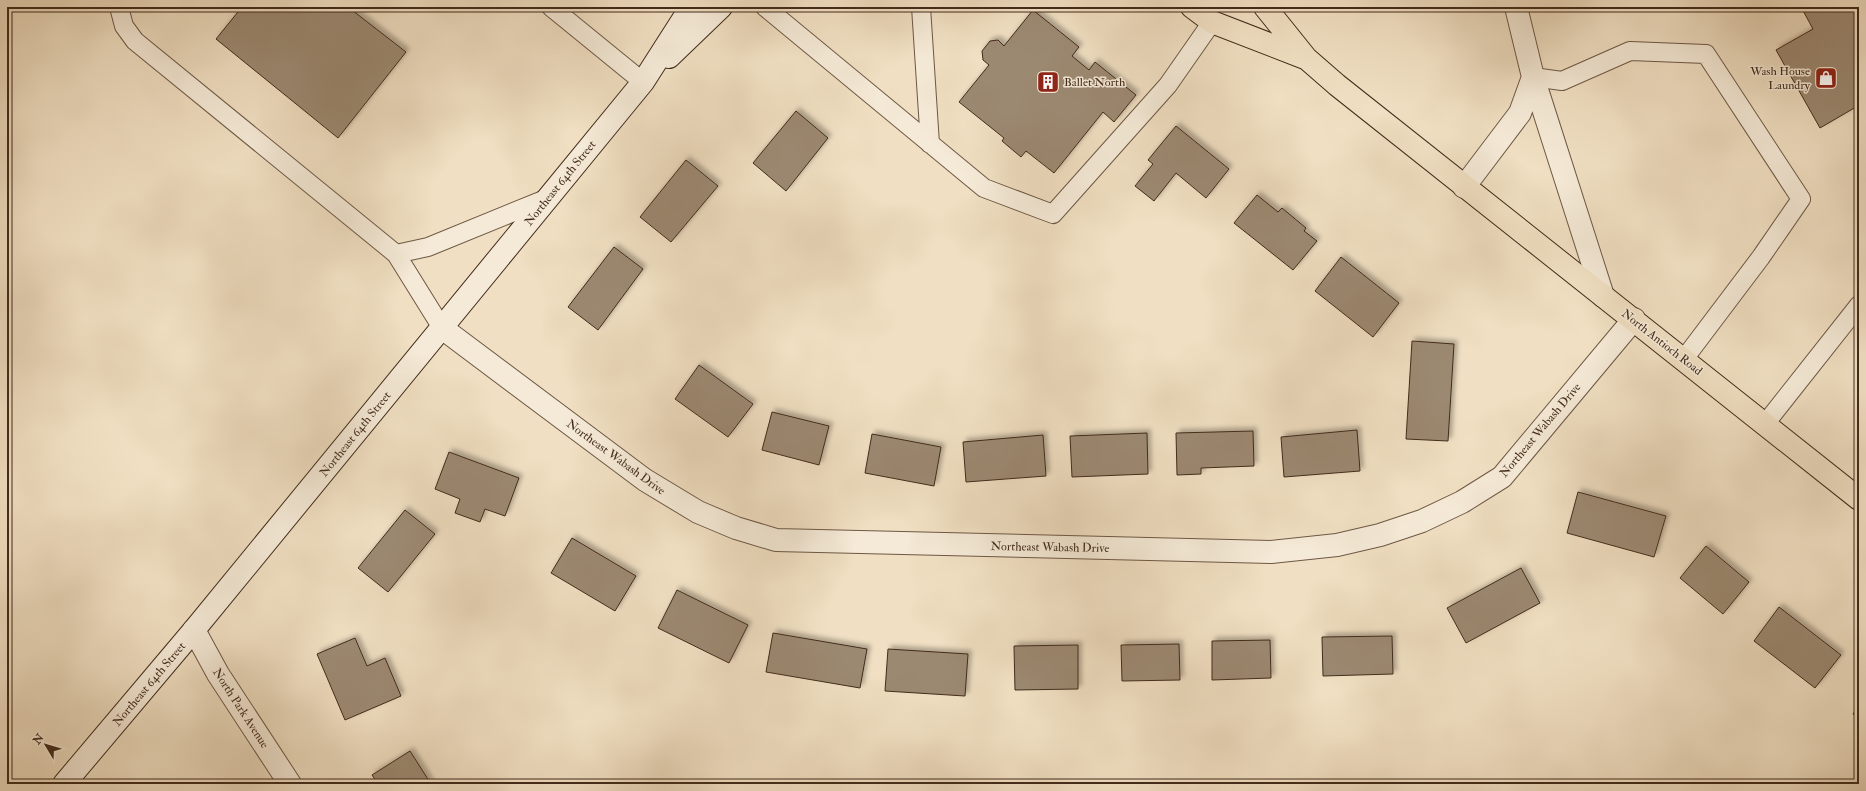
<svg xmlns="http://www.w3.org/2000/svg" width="1866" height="791" viewBox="0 0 1866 791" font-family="'IM FELL Double Pica',serif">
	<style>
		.building { fill: #9c8972; stroke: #422b1b; filter: url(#shadow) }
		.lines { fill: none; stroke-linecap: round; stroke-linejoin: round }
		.lane-casing { stroke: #6e5845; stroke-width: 20 }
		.street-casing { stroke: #6e5845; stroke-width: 24 }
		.secondary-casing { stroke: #422b1b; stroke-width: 24 }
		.primary-casing { stroke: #422b1b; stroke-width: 24 }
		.lane { stroke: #f5ead7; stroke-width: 18 }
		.street { stroke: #f5ead7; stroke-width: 22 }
		.secondary { stroke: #f5ead7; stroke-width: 22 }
		.primary { stroke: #f0dfc2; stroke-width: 22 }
		.labels { text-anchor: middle; stroke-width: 3; stroke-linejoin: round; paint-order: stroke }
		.poi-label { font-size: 12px; fill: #422b1b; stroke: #f5ead7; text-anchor: end }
		.street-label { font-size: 12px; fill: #422b1b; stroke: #f5ead7 }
	</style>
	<defs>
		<filter id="shadow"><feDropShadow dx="3.5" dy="-3.5" stdDeviation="2" flood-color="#0004"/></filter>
	</defs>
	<rect width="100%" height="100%" fill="#f0dfc2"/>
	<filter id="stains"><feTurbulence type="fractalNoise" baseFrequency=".005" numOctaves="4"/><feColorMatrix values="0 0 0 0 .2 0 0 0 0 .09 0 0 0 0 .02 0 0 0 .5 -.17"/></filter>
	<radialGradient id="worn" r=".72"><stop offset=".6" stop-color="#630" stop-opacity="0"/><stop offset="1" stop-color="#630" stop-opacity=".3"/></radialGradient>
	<path class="building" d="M242 7H348L406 52 338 138 216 39Z
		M1801 7H1853L1859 18V113L1856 107 1820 128 1776 50 1813 29Z
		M1033 10 1079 47 1072 56 1089 70 1095 62 1136 95 1114 122 1103 112 1054 173 1026 151 1021 157 1002 141 1004 138 959 102 989 65 983 60 982 51 990 41 998 40 1004 46Z
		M796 111 828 138 786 191 753 163Z
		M1176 126 1229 169 1206 198 1176 173 1154 201 1135 186 1153 164 1148 160Z
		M686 160 718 186 671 242 640 217Z
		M1257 195 1278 212 1282 208 1306 228 1304 231 1317 241 1293 270 1234 223Z
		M614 247 643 269 598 330 568 307Z
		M1341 257 1399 303 1373 337 1315 291Z
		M1412 341 1454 344 1448 441 1406 439Z
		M699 365 753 404 728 437 675 399Z
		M772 412 829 426 819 465 762 450Z
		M1357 430 1360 471 1284 477 1281 437Z
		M1253 431 1254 466 1201 468V474L1177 475 1176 433Z
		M1147 433 1148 474 1072 477 1070 436Z
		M872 434 941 447 934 486 865 473Z
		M1043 435 1046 476 966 482 963 442Z
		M449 452 519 478 505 516 485 509 480 522 455 513 460 499 435 489Z
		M1578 492 1666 516 1654 557 1567 533Z
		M405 510 435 534 388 592 358 568Z
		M572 538 636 576 615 611 551 573Z
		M1706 546 1749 582 1723 614 1680 578Z
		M1521 568 1540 603 1466 643 1447 608Z
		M677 590 748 625 729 663 658 628Z
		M1779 607 1841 655 1815 688 1754 641Z
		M773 633 867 649 860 688 766 672Z
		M1392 636 1393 674 1323 676 1322 637Z
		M355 638 367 666 385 658 401 696 345 720 317 654Z
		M1270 640 1271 678 1212 680V641Z
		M1179 644 1180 680 1122 681 1121 645Z
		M1078 645V689L1015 690 1014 646Z
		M888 649 968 654 965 696 885 691Z
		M1859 706V718L1853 714Z
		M410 751 431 784H378L372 775Z"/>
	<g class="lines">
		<g class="lane-casing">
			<path id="lane" d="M119 7 124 26 135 41 396 254 442 328
				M551 7 643 82
				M765 7 984 188 1053 214 1168 85 1212 22
				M921 7 930 144
				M1533 77 1562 81 1630 51 1706 54 1801 199 1761 257 1684 359
				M396 254 428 247 548 198
				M1765 424 1859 305"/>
		</g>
		<g class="street-casing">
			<path id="street" d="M1516 7 1533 77 1603 296
				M1464 187 1520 113 1533 77
				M442 328 645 480 698 512 736 528 776 540 1271 552 1337 545 1380 535 1422 521 1462 502 1502 477 1634 319
				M194 630 218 674 290 784"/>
		</g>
		<g class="secondary-casing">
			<path id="secondary" d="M669 57 721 7
				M64 784 194 630 643 82 691 7"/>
		</g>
		<g class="primary-casing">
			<path id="primary" d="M1192 7 1212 22 1305 58
				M1265 7 1306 58 1337 85 1859 499"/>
		</g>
		<use href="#lane" class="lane"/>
		<use href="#street" class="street"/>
		<use href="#secondary" class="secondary"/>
		<use href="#primary" class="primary"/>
	</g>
	<defs>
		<g id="shop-square" transform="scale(1.15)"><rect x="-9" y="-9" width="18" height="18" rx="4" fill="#8f2418" stroke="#f5ead7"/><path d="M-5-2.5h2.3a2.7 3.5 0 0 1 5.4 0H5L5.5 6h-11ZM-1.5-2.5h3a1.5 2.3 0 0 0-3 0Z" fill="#fff"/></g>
		<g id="building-square" transform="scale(1.15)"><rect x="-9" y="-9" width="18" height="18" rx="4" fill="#8f2418" stroke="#f5ead7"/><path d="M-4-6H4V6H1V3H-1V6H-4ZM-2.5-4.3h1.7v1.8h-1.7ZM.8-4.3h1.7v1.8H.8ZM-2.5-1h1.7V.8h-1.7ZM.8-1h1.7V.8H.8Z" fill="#fff"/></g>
	</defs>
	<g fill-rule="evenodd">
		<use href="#shop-square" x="1826" y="78"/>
		<use href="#building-square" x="1048" y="82"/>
	</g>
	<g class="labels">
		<g class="poi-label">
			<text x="1810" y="75">Wash House<tspan x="1810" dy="14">Laundry</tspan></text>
			<text x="1064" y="86" text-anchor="start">Ballet North</text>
		</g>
		<g class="street-label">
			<text transform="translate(560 183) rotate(-51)" y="4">Northeast 64th Street</text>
			<text transform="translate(1662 342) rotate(38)" y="4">North Antioch Road</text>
			<text transform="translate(1540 430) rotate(-50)" y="4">Northeast Wabash Drive</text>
			<text transform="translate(355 434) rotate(-51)" y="4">Northeast 64th Street</text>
			<text transform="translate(616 457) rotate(36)" y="4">Northeast Wabash Drive</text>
			<text transform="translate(1050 547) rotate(1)" y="4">Northeast Wabash Drive</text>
			<text transform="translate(149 684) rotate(-50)" y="4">Northeast 64th Street</text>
			<text transform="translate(241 708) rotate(57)" y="4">North Park Avenue</text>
		</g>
	</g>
	<rect width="1866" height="791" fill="none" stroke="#f0dfc2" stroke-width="24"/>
	<rect x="8" y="8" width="1850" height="775" fill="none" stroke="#422b1b" stroke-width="2"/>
	<rect x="12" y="12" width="1842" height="767" fill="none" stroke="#422b1b"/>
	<g transform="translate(46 745) rotate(308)" stroke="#f5ead7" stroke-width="3" paint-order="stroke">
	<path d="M0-3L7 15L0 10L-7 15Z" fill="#422b1b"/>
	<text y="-6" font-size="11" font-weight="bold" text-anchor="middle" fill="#422b1b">N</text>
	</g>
	<rect width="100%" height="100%" filter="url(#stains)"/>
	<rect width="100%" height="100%" fill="url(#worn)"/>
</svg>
